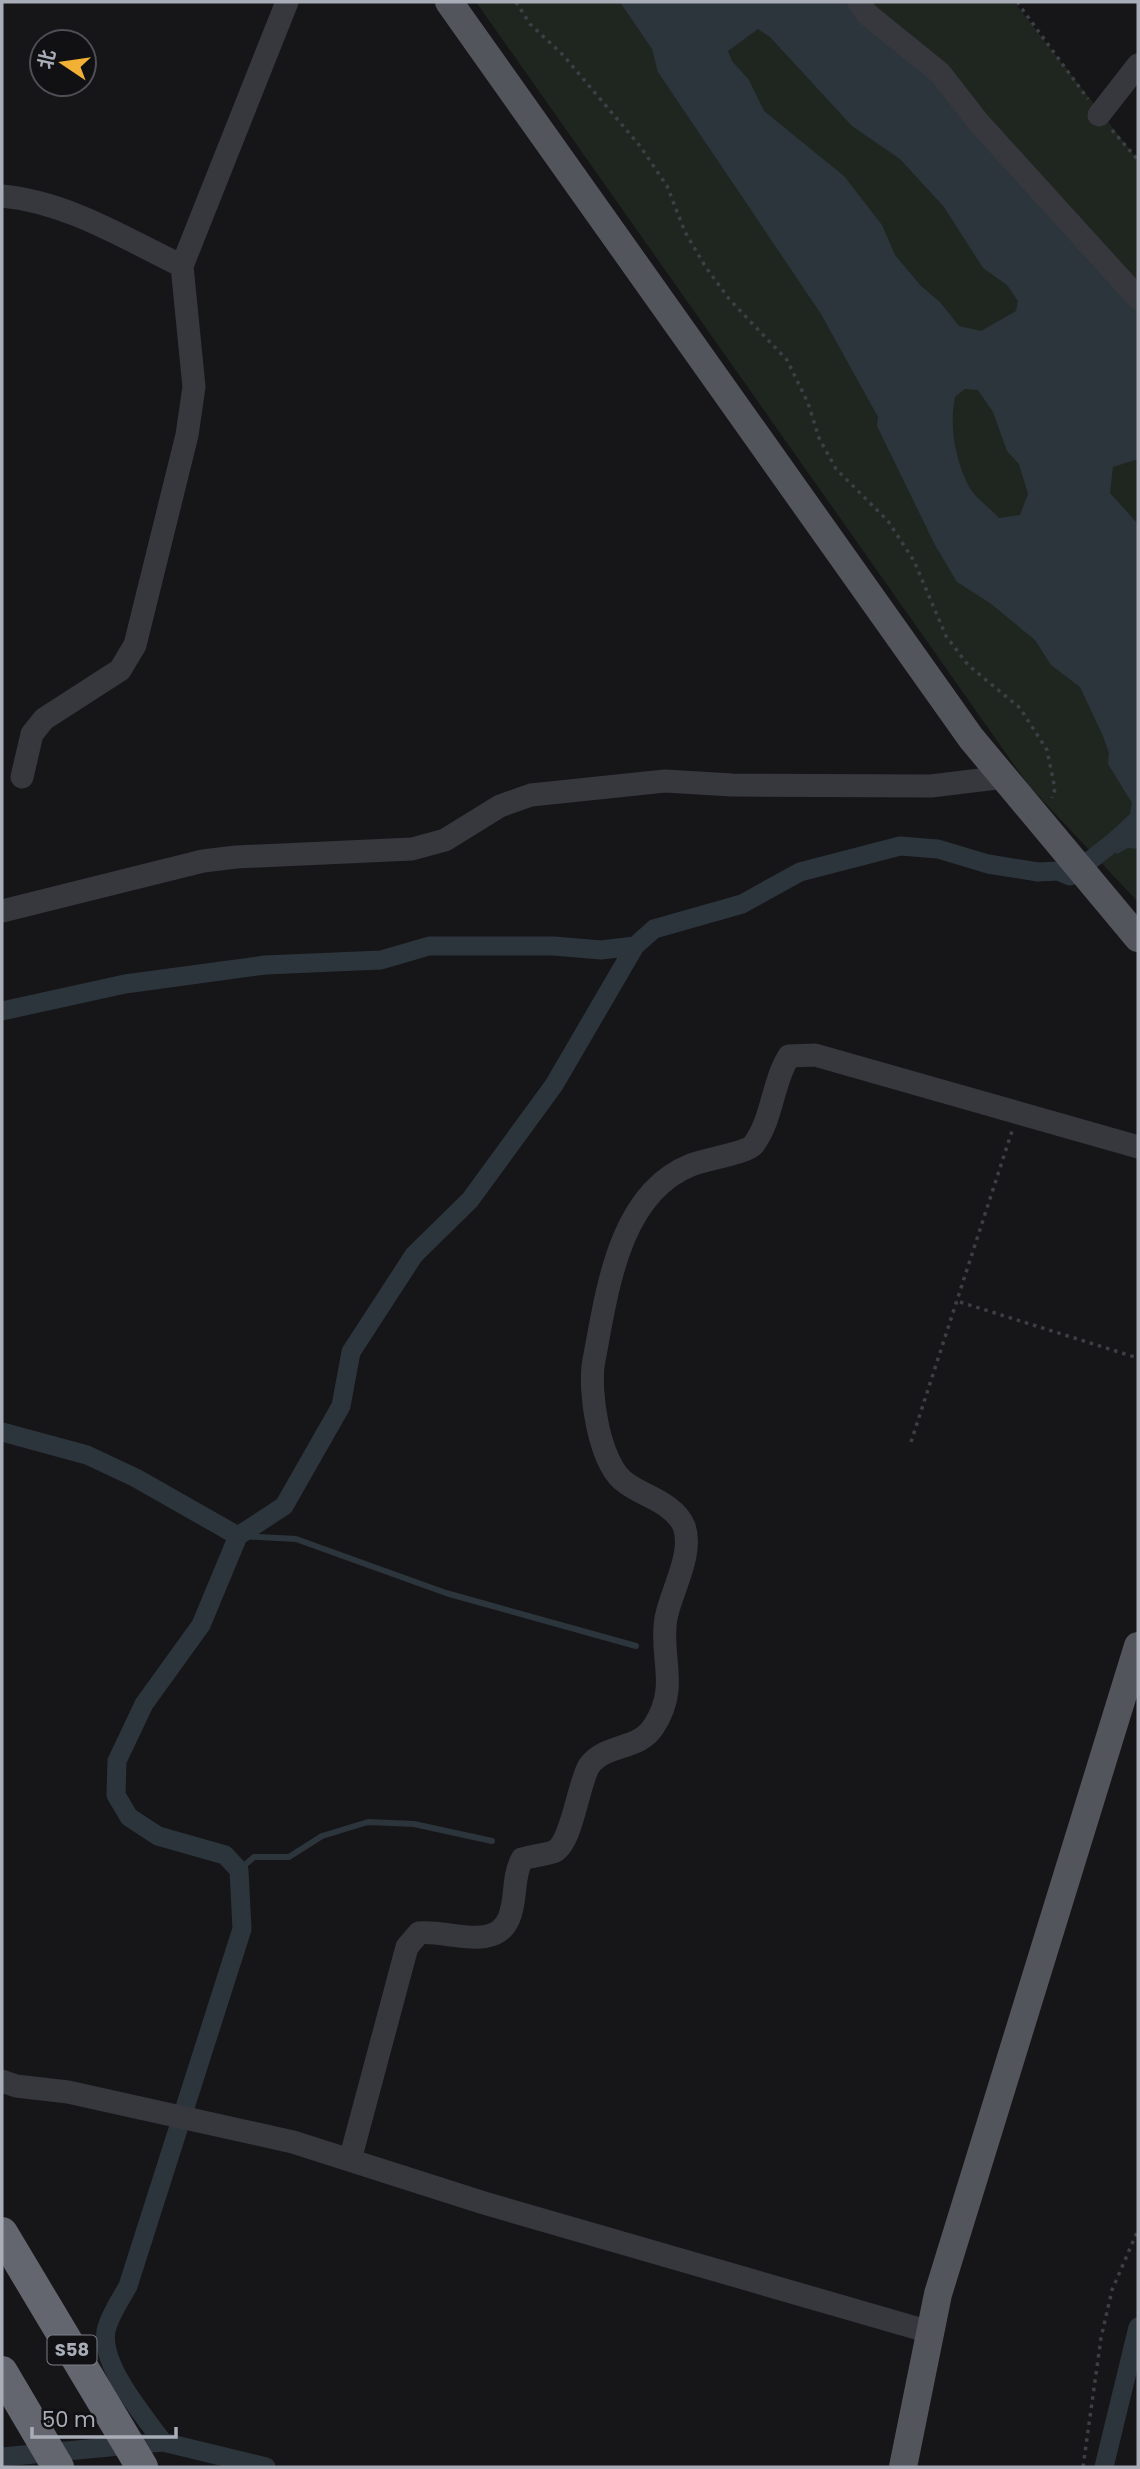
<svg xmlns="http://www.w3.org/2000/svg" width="1140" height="2469" viewBox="0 0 1140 2469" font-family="Poppins,'Noto Sans SC',sans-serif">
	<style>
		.green { fill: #1e261f }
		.water { fill: #2c353c; fill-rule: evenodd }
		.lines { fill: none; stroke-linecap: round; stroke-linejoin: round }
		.stream { stroke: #2c353c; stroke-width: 6 }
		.canal { stroke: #2c353c; stroke-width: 19 }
		.path { stroke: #3d3f44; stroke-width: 3.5; stroke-dasharray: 3.5 5; stroke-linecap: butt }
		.minor { stroke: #37383d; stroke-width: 23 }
		.major { stroke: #53555c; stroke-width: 28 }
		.highway { stroke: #63666e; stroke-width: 32 }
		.labels { text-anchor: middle; stroke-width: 6; stroke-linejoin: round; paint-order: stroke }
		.shield { fill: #111113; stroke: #7b7e86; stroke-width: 2 }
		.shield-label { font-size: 18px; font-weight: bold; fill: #a8adb8 }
	</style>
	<rect width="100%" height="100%" fill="#161618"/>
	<path class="green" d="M476 2H1014L1138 160V902L1029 786Z"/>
	<path class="water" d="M620 2H851L937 85 1138 309V459L1113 467 1110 493 1138 524V849L1128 848 1117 854 1104 838 1130 814 1132 803 1108 764 1109 753 1103 736 1080 687 1051 665 1035 640 990 603 957 582 935 545 877 426 878 417 821 314 658 72 652 49ZM758 29 770 37 852 126 900 159 944 207 983 268 1007 285 1018 301 1016 311 981 331 959 326 940 302 921 286 895 255 882 225 844 176 764 111 749 80 732 61 728 51ZM965 389 978 390 993 412 1007 451 1019 464 1028 494 1020 515 999 518C990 508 974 497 968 485 955 458 949 426 955 397Z"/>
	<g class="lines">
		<path class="stream" d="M238 1536 296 1539 446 1593 636 1646
			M239 1870 254 1857H289L322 1836 368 1822 414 1824 492 1841"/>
		<path class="canal" d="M2 1011 125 984 265 965 381 960 429 946H554L601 950 635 946
			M2 1432 87 1455 136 1478 238 1536 201 1625 144 1704 117 1761 116 1795 129 1817 158 1836 225 1855 239 1870 242 1929 128 2286C121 2299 109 2316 106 2331 100 2365 144 2416 163 2442
			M238 1536 284 1506 341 1406 351 1352 414 1255 470 1200 554 1085 635 946 654 929 742 904 800 872 900 846 938 849 988 864 1038 872 1058 871 1070 876 1138 823
			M2 2457 163 2442 266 2467
			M1104 2467 1138 2327"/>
		<path class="path" d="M516 2 530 24 563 55 640 146 667 186 685 232 705 266 729 299 787 360 808 403 819 438 836 469 888 521 914 561 946 636 968 665 1020 708 1047 750 1055 789 1052 798
			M1017 2 1088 99
			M1112 130 1138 160
			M960 1302 1138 1358
			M911 1442 1012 1131
			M1083 2467 1101 2338 1112 2290 1138 2230"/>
		<path class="minor" d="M859 2 867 14 940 73 979 123 1138 298
			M1099 115 1138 65
			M2 196C67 202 124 238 182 266L287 2
			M22 777 32 734 44 719 120 670 135 645 187 435 194 387 182 266
			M2 911 203 861 236 857 412 849 445 840 500 806 531 795 665 781 732 785 931 786 1005 777
			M2 2081 16 2086 68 2092 293 2142 484 2203 930 2332
			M350 2160 407 1947 419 1933C446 1929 495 1953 509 1918 517 1899 512 1878 522 1859 532 1856 543 1855 553 1852 572 1845 578 1784 589 1766 605 1743 639 1751 654 1726 680 1686 659 1657 666 1618 671 1591 694 1554 684 1526 674 1503 645 1497 626 1483 599 1465 588 1390 594 1360 607 1293 618 1194 691 1165 706 1159 748 1153 754 1144 773 1118 772 1083 789 1056L815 1055 1138 1147"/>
		<path class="major" d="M449 2 971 738 1138 938
			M903 2467 938 2294 1138 1646"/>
		<path class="highway" d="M2 2233 142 2467
			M2 2372 58 2467"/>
	</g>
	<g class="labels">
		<rect class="shield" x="47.5" y="2335.5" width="49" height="29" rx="5"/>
		<g class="shield-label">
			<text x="72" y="2356">S58</text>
		</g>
	</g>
	<rect width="1140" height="2469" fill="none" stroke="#a8adb8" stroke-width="7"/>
	<g transform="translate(63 63) rotate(283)"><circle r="33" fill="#111113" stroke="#4d4f55" stroke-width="2"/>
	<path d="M0-5L12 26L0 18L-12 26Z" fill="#f2b134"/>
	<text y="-10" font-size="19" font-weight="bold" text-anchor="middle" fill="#a8adb8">北</text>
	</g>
	<path d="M32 2427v10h144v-10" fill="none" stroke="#a8adb8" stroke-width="3.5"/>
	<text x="42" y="2427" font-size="21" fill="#a8adb8" stroke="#111113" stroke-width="5" paint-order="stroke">50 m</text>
</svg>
